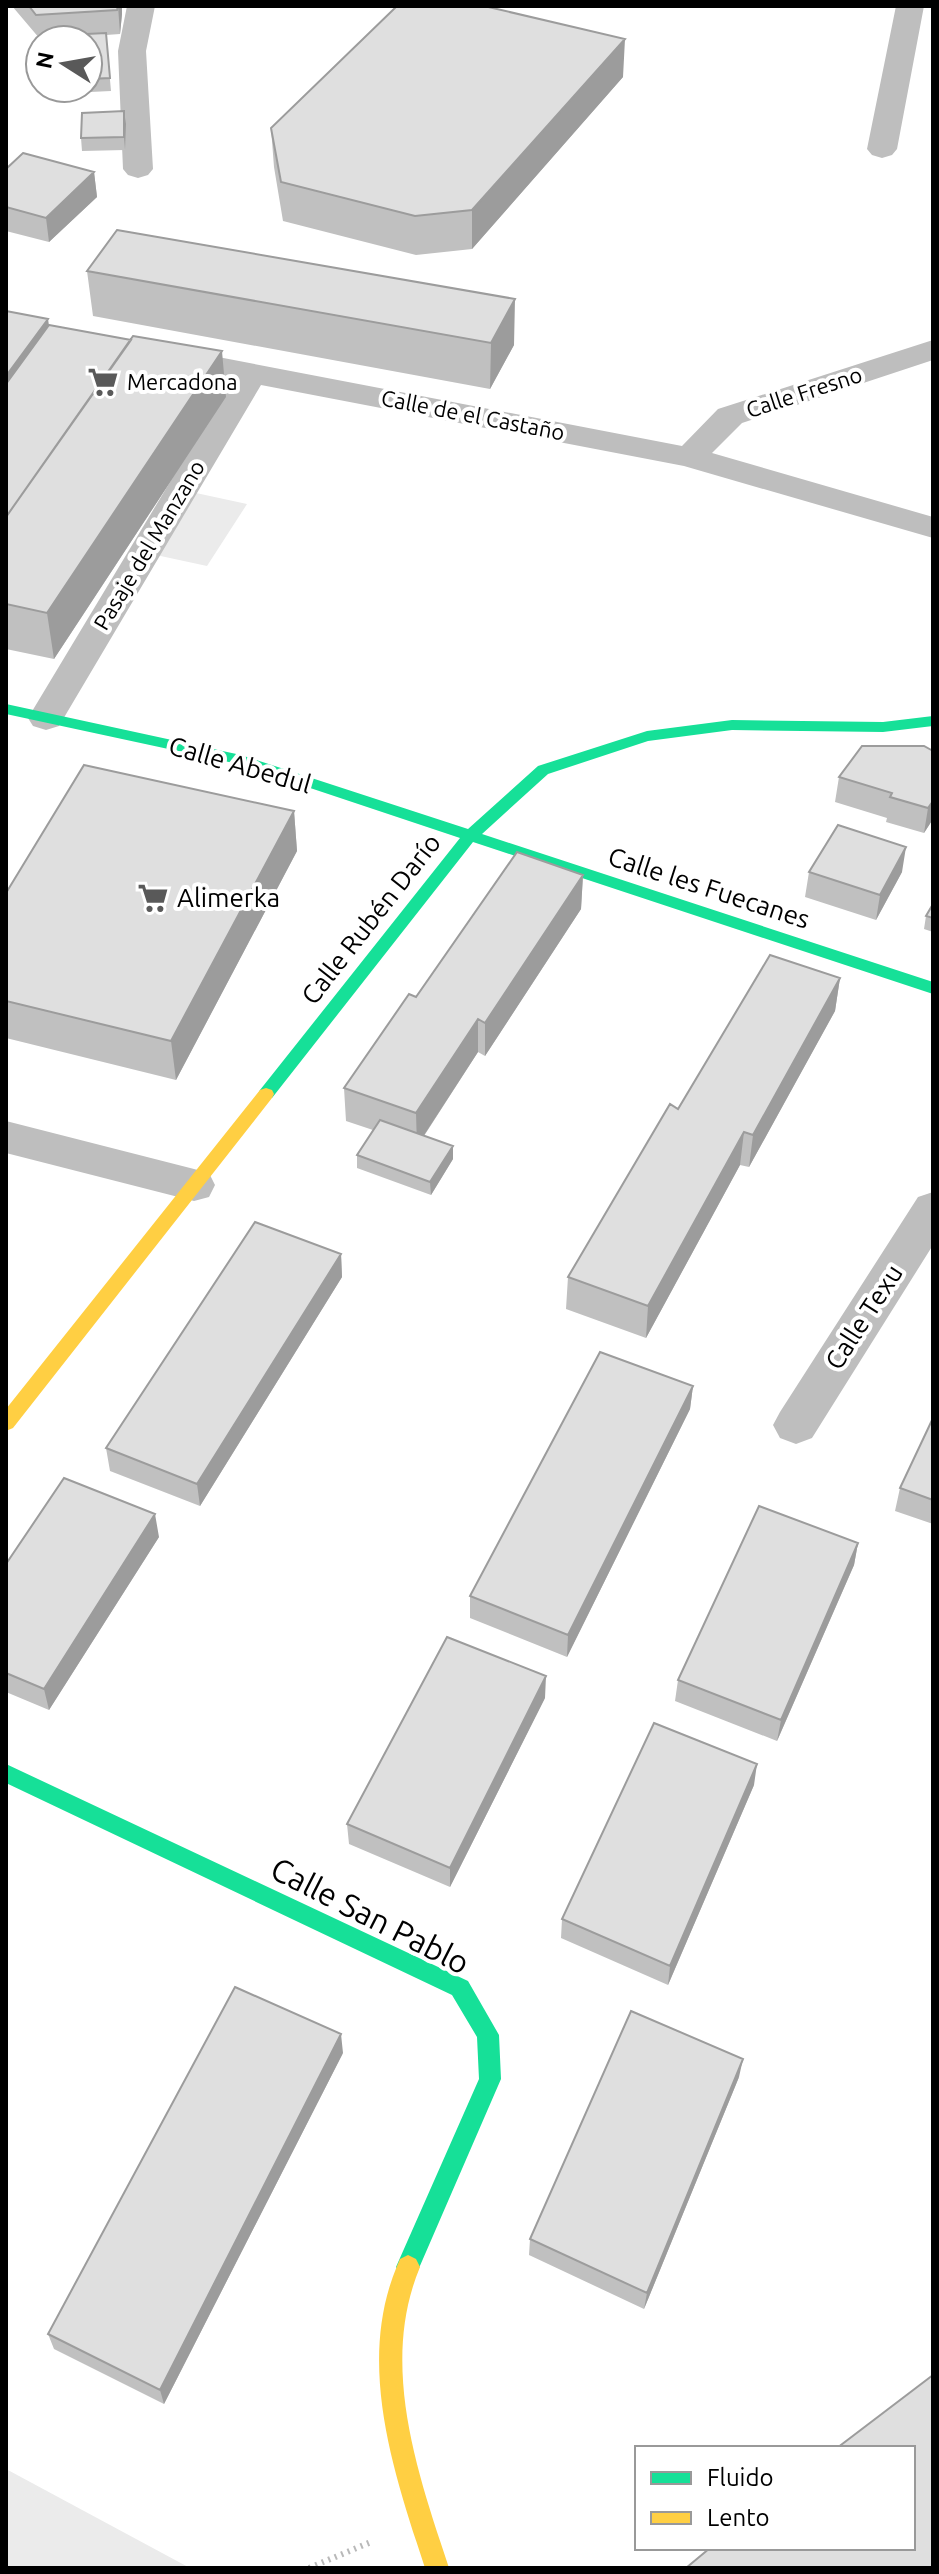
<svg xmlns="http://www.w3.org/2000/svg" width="939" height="2574" viewBox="0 0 939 2574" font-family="Ubuntu,sans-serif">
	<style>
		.green { fill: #ebebeb }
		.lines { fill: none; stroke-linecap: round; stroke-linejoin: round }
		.path { stroke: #b9b9b9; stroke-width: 6; stroke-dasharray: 2 5; stroke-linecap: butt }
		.street { fill: #bebebe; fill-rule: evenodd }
		.fast { fill: #16e098; fill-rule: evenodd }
		.slow { fill: #ffcf43; fill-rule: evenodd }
		.wall { fill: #c0c0c0 }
		.shaded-wall { fill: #9c9c9c }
		.building { fill: #dfdfdf; stroke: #9c9c9c; stroke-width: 2 }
		.labels { text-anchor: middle; stroke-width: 8; stroke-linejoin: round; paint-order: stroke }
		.far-poi-label { font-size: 22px; fill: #000; stroke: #fff; text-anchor: start }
		.far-street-label { font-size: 22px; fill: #000; stroke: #fff }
		.street-label { font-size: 26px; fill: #000; stroke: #fff }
		.poi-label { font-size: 26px; fill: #000; stroke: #fff; text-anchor: start }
		.near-street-label { font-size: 32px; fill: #000; stroke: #fff }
	</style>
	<rect width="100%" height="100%" fill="#fff"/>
	<path class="green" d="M196 493 247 504 207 566 156 555Z
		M6 2469 190 2568H6Z"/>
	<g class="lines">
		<path class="path" d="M309 2568 371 2542"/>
		<path class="street" d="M127 6H155L146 51 153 169 148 175 138 178 128 175 123 169 118 51Z
			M896 6H924L897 149 892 155 882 158 872 155 867 149Z
			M933 340V360L742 423 712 453 933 517V538L684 466 261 385 59 726 46 730 33 726 28 718 232 379 155 364 150 357 155 350 166 347 682 446 718 409Z
			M6 1121 194 1169 209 1173 215 1185 209 1197 194 1201 6 1153Z
			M933 1192V1245L812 1438 796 1444 780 1438 773 1425 780 1412 918 1197Z"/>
		<path class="fast" d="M6 704 241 755 468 829 538 766 647 731 732 720 883 722 933 716V726L883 732 732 730 648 741 548 774 482 834 933 982V994L473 842 272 1098H260L258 1094 260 1090 460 838 238 764 6 714Z
			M6 1764 468 1981 499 2035 501 2079 416 2275 408 2279 400 2275 396 2267 479 2079 477 2037 452 1995 6 1783Z"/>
		<path class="slow" d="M266 1088 272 1090 274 1094 272 1098 13 1428 6 1431V1409L260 1090Z
			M408 2255 416 2259 420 2267C379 2365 418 2474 449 2568H425C394 2473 356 2364 397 2266L400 2259Z"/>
	</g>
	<path class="wall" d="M12 6H122V14L120 34 106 35 111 91 69 93V88H88V40L66 37 40 39Z
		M623 77 472 249 416 255 283 221 274 167 271 128Z
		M124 111 126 124 125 150 82 151 81 138Z
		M6 169 94 172 97 197 49 242 6 231Z
		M87 271 514 345 490 389 93 316Z
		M6 311 49 325 226 397 54 659 6 649Z
		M933 751V819L924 833 886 822 887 818 835 802 839 777Z
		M294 811 297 851 176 1080 6 1038V893Z
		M809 872H902L876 920 805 897Z
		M583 875 581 909 485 1056 478 1052 424 1136 453 1159 431 1195 357 1168V1155L373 1130 346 1121 344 1088 416 997Z
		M933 904V932L924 929 926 916Z
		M840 978 835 1011 749 1167 740 1165 646 1338 566 1309 568 1277 678 1109Z
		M341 1254 342 1277 200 1506 110 1471 106 1448Z
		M693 1386 690 1409 567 1657 470 1618V1596Z
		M933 1418V1524L895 1511 900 1488Z
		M159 1537 49 1710 6 1692V1564Z
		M858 1543 854 1565 777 1741 675 1701 678 1680Z
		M545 1698 450 1887 349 1844 347 1824Z
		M754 1785 668 1985 561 1938 562 1919Z
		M343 2053 164 2404 54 2349 48 2334Z
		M739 2077 644 2309 529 2255 530 2239Z"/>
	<path class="shaded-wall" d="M118 6H122V14L120 34Z
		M625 39 623 77 472 249V210Z
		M124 111 126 124 125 150 124 137Z
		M94 172 97 197 49 242 46 218Z
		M515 299 514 345 490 389 491 343Z
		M48 319 55 365 6 432V376Z
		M222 351 226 397 54 659 47 613Z
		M933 801V819L924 833 928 808Z
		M294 811 297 851 176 1080 171 1041Z
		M906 847 902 872 876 920 880 895Z
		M583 875 581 909 485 1056V1023Z
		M840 978 835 1011 749 1167 753 1135Z
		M478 1019V1052L417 1146 416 1113Z
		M744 1132 740 1165 646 1338 648 1306Z
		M453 1146V1159L431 1195 430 1182Z
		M341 1254 342 1277 200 1506 197 1484Z
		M693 1386 690 1409 567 1657 568 1635Z
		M155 1514 159 1537 49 1710 44 1689Z
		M858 1543 854 1565 777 1741 781 1720Z
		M546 1676 545 1698 450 1887V1868Z
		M757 1764 754 1785 668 1985 670 1966Z
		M341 2034 343 2053 164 2404 160 2390Z
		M743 2059 739 2077 644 2309 647 2293Z"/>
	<path class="building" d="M29 6H118L117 10 36 15Z
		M397 6H484L625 39 472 210 415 216 281 182 271 128Z
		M106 33 110 78 88 79V40H66V35Z
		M124 111V137L81 138 82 113Z
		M23 153 94 172 46 218 6 207V169Z
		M117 230 515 299 491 343 87 271Z
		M6 311 48 319 6 376Z
		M49 325 131 340 6 517V384Z
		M133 336 222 351 47 613 6 604V517Z
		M862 746H924L933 751V801L928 808 890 797 892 793 839 777Z
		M84 765 294 811 171 1041 6 1001V893Z
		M838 825 906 847 880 895 809 872Z
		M517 852 583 875 485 1023 478 1019 416 1113 344 1088 409 994 416 997Z
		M933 904V918L926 916Z
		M770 955 840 978 753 1135 744 1132 648 1306 568 1277 670 1104 678 1109Z
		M380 1120 453 1146 430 1182 357 1155Z
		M255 1222 341 1254 197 1484 106 1448Z
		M600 1352 693 1386 568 1635 470 1596Z
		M933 1418V1500L900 1488Z
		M64 1478 155 1514 44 1689 6 1673V1564Z
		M759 1506 858 1543 781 1720 678 1680Z
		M447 1637 546 1676 450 1868 347 1824Z
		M654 1723 757 1764 670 1966 562 1919Z
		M235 1987 341 2034 160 2390 48 2334Z
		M631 2011 743 2059 647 2293 530 2239Z
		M933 2375V2568H686L710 2548H913V2448H837Z"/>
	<defs>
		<g id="supermarket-bare" transform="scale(2.4)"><path d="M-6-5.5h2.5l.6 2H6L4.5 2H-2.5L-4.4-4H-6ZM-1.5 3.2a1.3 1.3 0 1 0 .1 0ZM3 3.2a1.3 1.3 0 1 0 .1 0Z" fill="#595959" stroke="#fff" stroke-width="2.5" paint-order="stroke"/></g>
	</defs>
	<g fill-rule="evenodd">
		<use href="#supermarket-bare" x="103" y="382"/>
		<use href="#supermarket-bare" x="153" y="898"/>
	</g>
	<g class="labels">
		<g class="far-poi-label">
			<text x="127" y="390">Mercadona</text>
		</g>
		<g class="far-street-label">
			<text transform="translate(804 392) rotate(-18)" y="8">Calle Fresno</text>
			<text transform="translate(473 415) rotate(11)" y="8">Calle de el Castaño</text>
			<text transform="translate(149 545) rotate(-59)" y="8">Pasaje del Manzano</text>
		</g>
		<g class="street-label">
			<text transform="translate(240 765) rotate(16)" y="9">Calle Abedul</text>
			<text transform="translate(709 888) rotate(18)" y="9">Calle les Fuecanes</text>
			<text transform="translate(371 919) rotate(-52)" y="9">Calle Rubén Darío</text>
			<text transform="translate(864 1317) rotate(-57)" y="9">Calle Texu</text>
		</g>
		<g class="poi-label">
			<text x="177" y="907">Alimerka</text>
		</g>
		<g class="near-street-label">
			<text transform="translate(370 1916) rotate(27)" y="11">Calle San Pablo</text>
		</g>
	</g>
	<rect width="939" height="2574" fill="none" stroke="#000000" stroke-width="16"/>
	<rect x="635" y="2446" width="280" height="104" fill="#ffffff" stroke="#999999" stroke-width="2"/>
	<rect x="651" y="2472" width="40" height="12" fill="#16e098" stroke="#999999" stroke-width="2"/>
	<text x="707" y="2486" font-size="24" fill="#000000">Fluido</text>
	<rect x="651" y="2512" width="40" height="12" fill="#ffcf43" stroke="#999999" stroke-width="2"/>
	<text x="707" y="2526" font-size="24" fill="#000000">Lento</text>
	<g transform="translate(64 64) rotate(281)"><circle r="38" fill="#ffffff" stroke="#999999" stroke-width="2"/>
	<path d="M0-6L14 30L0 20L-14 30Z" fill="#595959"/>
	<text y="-12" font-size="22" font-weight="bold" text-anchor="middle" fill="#000000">N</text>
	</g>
</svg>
